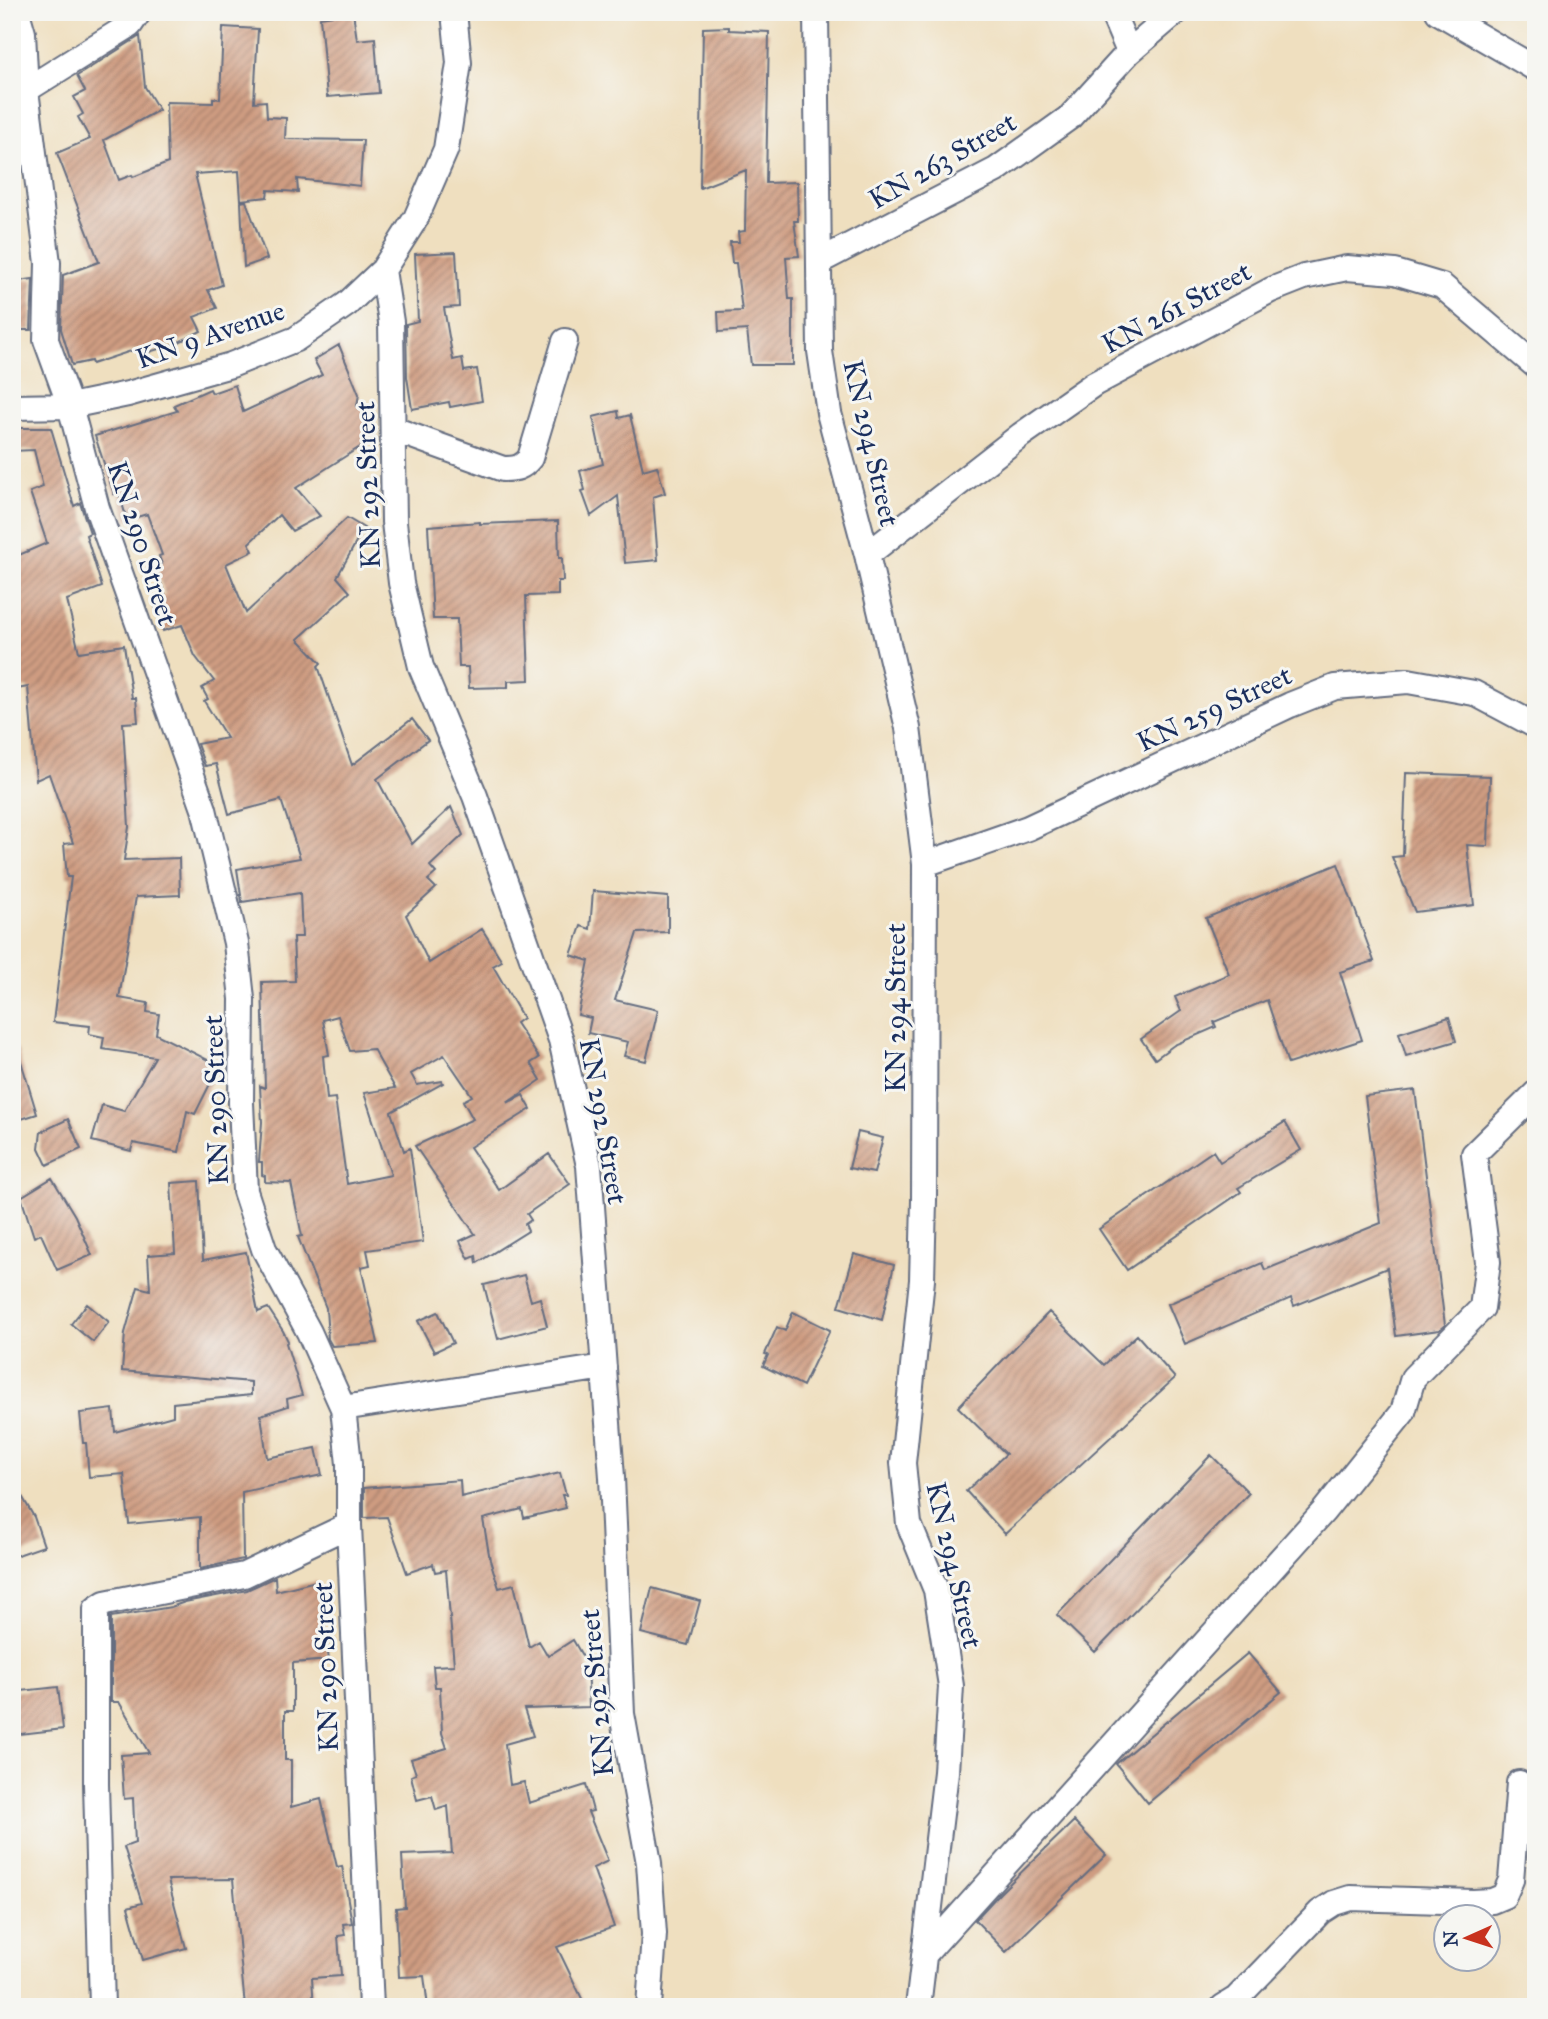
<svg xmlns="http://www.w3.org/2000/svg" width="1548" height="2019" viewBox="0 0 1548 2019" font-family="'IM FELL Great Primer',serif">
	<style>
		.building { fill: url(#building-hatch); fill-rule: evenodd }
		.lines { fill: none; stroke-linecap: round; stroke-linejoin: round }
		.street-casing { stroke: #656d80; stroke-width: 28 }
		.street { stroke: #fff; stroke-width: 24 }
		.labels { text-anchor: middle; stroke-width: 6; stroke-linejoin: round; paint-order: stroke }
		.street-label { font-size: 28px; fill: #1b2f5e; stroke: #f6f6f2 }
	</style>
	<defs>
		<pattern id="building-hatch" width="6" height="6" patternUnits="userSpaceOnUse" patternTransform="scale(1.75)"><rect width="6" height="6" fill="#cf9c81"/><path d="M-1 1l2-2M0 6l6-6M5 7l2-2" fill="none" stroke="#a7806d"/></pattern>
	</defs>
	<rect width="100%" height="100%" fill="#f6f6f2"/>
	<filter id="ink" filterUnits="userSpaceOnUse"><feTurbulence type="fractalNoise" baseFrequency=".0143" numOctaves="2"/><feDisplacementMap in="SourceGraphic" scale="14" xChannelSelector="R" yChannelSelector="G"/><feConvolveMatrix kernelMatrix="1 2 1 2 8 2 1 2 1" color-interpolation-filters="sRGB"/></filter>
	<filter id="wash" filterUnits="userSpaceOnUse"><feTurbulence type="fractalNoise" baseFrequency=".00686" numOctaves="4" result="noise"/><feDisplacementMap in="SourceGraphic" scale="28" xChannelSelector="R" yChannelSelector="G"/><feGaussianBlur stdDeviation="1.57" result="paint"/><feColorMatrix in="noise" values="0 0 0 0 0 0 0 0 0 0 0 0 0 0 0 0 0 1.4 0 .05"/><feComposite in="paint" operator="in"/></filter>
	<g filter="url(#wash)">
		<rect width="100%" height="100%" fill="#efdfbf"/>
		<g id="blocks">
			<path class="building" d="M353 12 357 40 375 38 379 93 327 97 320 17Z
				M223 27 258 29 254 102 266 101 267 117 286 118 285 139 363 140 360 186 297 179 298 192 268 190 267 197 241 200 239 171 195 174 222 285 208 290 217 308 194 317 201 331 175 344 139 355 137 349 92 364 91 361 72 365 61 329 63 275 99 262 57 153 90 139 78 117 83 114 74 97 85 91 77 76 140 36 145 87 159 110 104 140 119 180 132 175 133 177 168 163 166 102 213 103V98L220 99Z
				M729 27V30L769 32 766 183 797 182 798 221H794L799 256 786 257 789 299H793V365H751L747 330 719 332 718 312 742 311 736 263H732L730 242H739L738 232 745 231 746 170 700 188 703 28Z
				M246 201 267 259 244 267 241 202Z
				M456 252 459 307 444 308 453 360 462 358 464 371 477 369 482 401 450 407 449 402 412 409 407 377 406 324 418 321 415 254Z
				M33 279 31 330H12V282Z
				M339 345 359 394 357 406 369 408 363 445 296 488 320 516 292 531 279 515 249 543 253 551 226 564 246 613 347 518 364 528 337 577 350 592 298 639 321 663 318 666 352 765 412 719 428 740 377 779 412 844 451 807 463 835 430 866 436 873 428 880 436 888 406 915 429 963 482 929 502 961 493 966 523 1018 516 1023 539 1058 531 1063 541 1080 507 1103 523 1095 531 1109 470 1147 499 1190 549 1154 570 1184 527 1214 531 1220 525 1224 528 1231 477 1263 476 1256 469 1259 460 1241 475 1234 415 1146 473 1119 463 1101 472 1096 444 1055 411 1074 417 1085 442 1081 443 1083 391 1112 404 1151 410 1148 423 1242 367 1250 370 1265 361 1267 378 1343 332 1346 328 1339 326 1308 298 1237 302 1236 291 1183 265 1182V1176L262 1175V1162H259L262 1122 260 1086 265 1088 262 982 295 981 293 937H302L300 893 242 902 237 869 300 858 281 800 229 814 216 764 205 766 197 744 227 738 204 701 208 699 202 688 214 681 195 656 182 625 163 631 153 599 165 595 155 566 162 564 159 556 162 555 147 514 127 520 119 493 114 494 95 436 177 411 174 405 210 389 212 393 235 385 243 412 322 375 314 360ZM338 1016 350 1051 373 1049 395 1088 364 1093 391 1175 347 1184 335 1098 327 1099 323 1056 329 1055 323 1020Z
				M618 411 619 418 630 415 643 470 657 466 665 493 653 497 658 560 625 563 618 496 591 516 582 491 585 490 580 471 603 464 593 417Z
				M12 428H51L74 506 80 503 90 533 86 535 102 587 67 600 79 652 124 645 132 698H136L138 722 123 723 129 827 124 860 179 858 180 895 136 897 119 998 148 1003 147 1012 159 1014 156 1034 216 1064V1072L195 1114 187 1111 179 1152 133 1143 131 1151 92 1141 102 1105 124 1111 155 1057 102 1049 104 1037 89 1034 90 1026 53 1022 71 877H67L64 844 73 843 49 774 36 780 28 687 17 689 12 668V558L47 543 30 492 43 487 34 450 12 451Z
				M558 521 559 558H562L563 581H558V595L526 596 529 680 508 681V687L469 688 468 667H459L457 619H433L428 526 480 522V524Z
				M1406 773 1490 776 1488 846 1467 845 1474 905 1415 912 1392 857 1403 856Z
				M1338 864 1374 961 1340 972 1362 1040 1288 1064 1267 1000 1214 1022 1216 1027 1174 1045 1155 1059 1141 1039 1181 1011 1175 997 1229 974 1206 918Z
				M593 891 668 897V932L637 933 615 1000 658 1010 646 1061 624 1056 628 1042 588 1033 591 1018 578 1015 589 961 571 955 581 926 590 929Z
				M1449 1017 1456 1041 1406 1056 1399 1033Z
				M17 1048 37 1114 12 1122V1049Z
				M1415 1090 1445 1325 1439 1330 1396 1336 1387 1268 1294 1306 1291 1298 1185 1344 1168 1304 1262 1263 1265 1270 1381 1223 1365 1096Z
				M68 1119 81 1149 47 1165 39 1148 41 1132Z
				M1285 1122 1301 1150 1238 1188 1241 1192 1127 1270 1099 1229 1213 1151 1220 1162Z
				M858 1132 883 1138 874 1173 849 1168Z
				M52 1178 75 1216 92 1255 57 1270 41 1234 34 1237 21 1197Z
				M199 1181 203 1260 246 1252 258 1312 268 1308 283 1331 288 1341 286 1343 302 1395 287 1399 288 1406 261 1415 267 1458 316 1448 322 1475 242 1492 243 1559 200 1569V1517L129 1524 124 1474 89 1477 86 1443H83L80 1413 113 1409 115 1432 173 1416V1403L251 1395V1382L122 1371 125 1333 138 1287 150 1290 148 1255 175 1253 171 1183Z
				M854 1254 894 1265 882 1320 839 1307Z
				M524 1275 531 1301 540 1298 547 1326 498 1339 484 1285Z
				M87 1304 109 1322 93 1342 71 1324Z
				M438 1312 453 1343 434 1352 418 1321Z
				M793 1312 830 1330 803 1386 763 1366 768 1355 765 1354 777 1327 785 1331Z
				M1049 1312 1104 1365 1137 1335 1175 1378 1005 1534 966 1491 1006 1454 958 1407Z
				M1211 1455 1249 1493 1095 1652 1057 1615Z
				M560 1473 566 1495H562L566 1508 524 1518 522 1509 483 1519 490 1560 499 1588 514 1584 529 1647 539 1641 548 1656 573 1640 587 1664 589 1707 524 1709 533 1736 505 1744 510 1785 524 1782 529 1803 586 1785 593 1811 588 1812 608 1861 593 1868 614 1927 557 1947 586 2007H428L424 1976 399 1977 396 1908 405 1907 402 1855 452 1853 448 1806 436 1810 432 1796 417 1800 411 1776 416 1774 411 1759 447 1748 442 1733 440 1687H435L433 1666 454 1665 446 1570 435 1572 433 1564 407 1573 387 1517 364 1518V1488L460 1480 461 1497Z
				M12 1479 34 1517 44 1546 12 1557Z
				M275 1577 276 1591 316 1581 321 1602 329 1660 293 1663V1711H285V1760H291V1807L321 1799 337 1867 342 1866 352 1923 343 1924 345 1935 338 1936 341 1976 312 1978 314 2007H245L233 1879 168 1880 186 1948 143 1960 128 1907 142 1903 124 1847 135 1843 133 1798 124 1799 121 1755 149 1753 119 1702H111V1617L171 1607 185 1602 247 1590Z
				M652 1588 700 1601 688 1645 641 1633Z
				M1248 1653 1281 1692 1148 1803 1116 1764Z
				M58 1687 63 1729 12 1735V1692Z
				M1074 1821 1106 1855 1006 1952 975 1920 1000 1893Z"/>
		</g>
	</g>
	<g filter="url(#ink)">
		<use href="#blocks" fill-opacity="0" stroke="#656d80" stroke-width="2"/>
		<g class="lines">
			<g class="street-casing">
				<path id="street" d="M17 12 23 33 26 90 48 263 46 340 70 406 97 508 204 809 236 943 242 999 241 1103 245 1191 264 1249 309 1332 343 1408 349 1464V1525L371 2007
					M816 12 820 351 829 413 867 555 908 728 925 864 924 1201 922 1280 903 1463 909 1524 936 1590 951 1686 946 1772 918 2007
					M1112 12 1129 52
					M1438 12 1536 69
					M26 90 130 25 139 12
					M820 261 996 170 1070 117 1129 52 1176 12
					M383 270 391 322 394 522 401 583 421 667 475 796 561 1040 589 1166 612 1477 622 1714 649 1863 654 1934 649 2007
					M12 407 70 406 128 394 231 365 296 339 347 304 383 270 416 218 446 149 459 63 454 12
					M393 429 503 469C516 469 522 468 530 458L565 341
					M867 555 1021 435 1094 384 1271 290 1304 277 1347 268 1395 272 1442 286 1536 366
					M925 864 1028 828 1290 705 1335 687 1408 681 1474 693 1536 726
					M343 1408 604 1367
					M924 1955 1323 1512 1403 1412 1413 1378 1482 1308 1488 1262 1474 1154 1536 1093
					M102 2007 96 1784V1609L105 1603 244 1575 349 1525
					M1223 2007 1236 1999 1320 1912 1334 1903 1350 1898 1473 1902 1492 1901 1504 1896 1511 1880 1519 1783"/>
			</g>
			<use href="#street" class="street"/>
		</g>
	</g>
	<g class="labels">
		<g class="street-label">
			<text transform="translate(942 160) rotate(-30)" y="10">KN 263 Street</text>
			<text transform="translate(1176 307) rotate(-28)" y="10">KN 261 Street</text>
			<text transform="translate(210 334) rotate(-19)" y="10">KN 9 Avenue</text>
			<text transform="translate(872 443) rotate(77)" y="10">KN 294 Street</text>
			<text transform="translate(367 485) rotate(-92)" y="10">KN 292 Street</text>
			<text transform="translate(143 543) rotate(72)" y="10">KN 290 Street</text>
			<text transform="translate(1214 708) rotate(-25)" y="10">KN 259 Street</text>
			<text transform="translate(895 1008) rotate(-90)" y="10">KN 294 Street</text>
			<text transform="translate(215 1100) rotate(-92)" y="10">KN 290 Street</text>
			<text transform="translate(604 1121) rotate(80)" y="10">KN 292 Street</text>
			<text transform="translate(955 1565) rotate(77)" y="10">KN 294 Street</text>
			<text transform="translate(325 1667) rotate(-92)" y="10">KN 290 Street</text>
			<text transform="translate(596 1693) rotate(-95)" y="10">KN 292 Street</text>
		</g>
	</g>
	<rect width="1548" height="2019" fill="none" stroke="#f6f6f2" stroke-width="42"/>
	<g transform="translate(1467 1938) rotate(267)"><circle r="33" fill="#f6f6f2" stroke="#9ea6b7" stroke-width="2"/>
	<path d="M0-5L12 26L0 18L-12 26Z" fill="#c8321e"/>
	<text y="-10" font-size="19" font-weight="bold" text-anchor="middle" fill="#1b2f5e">N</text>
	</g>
</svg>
